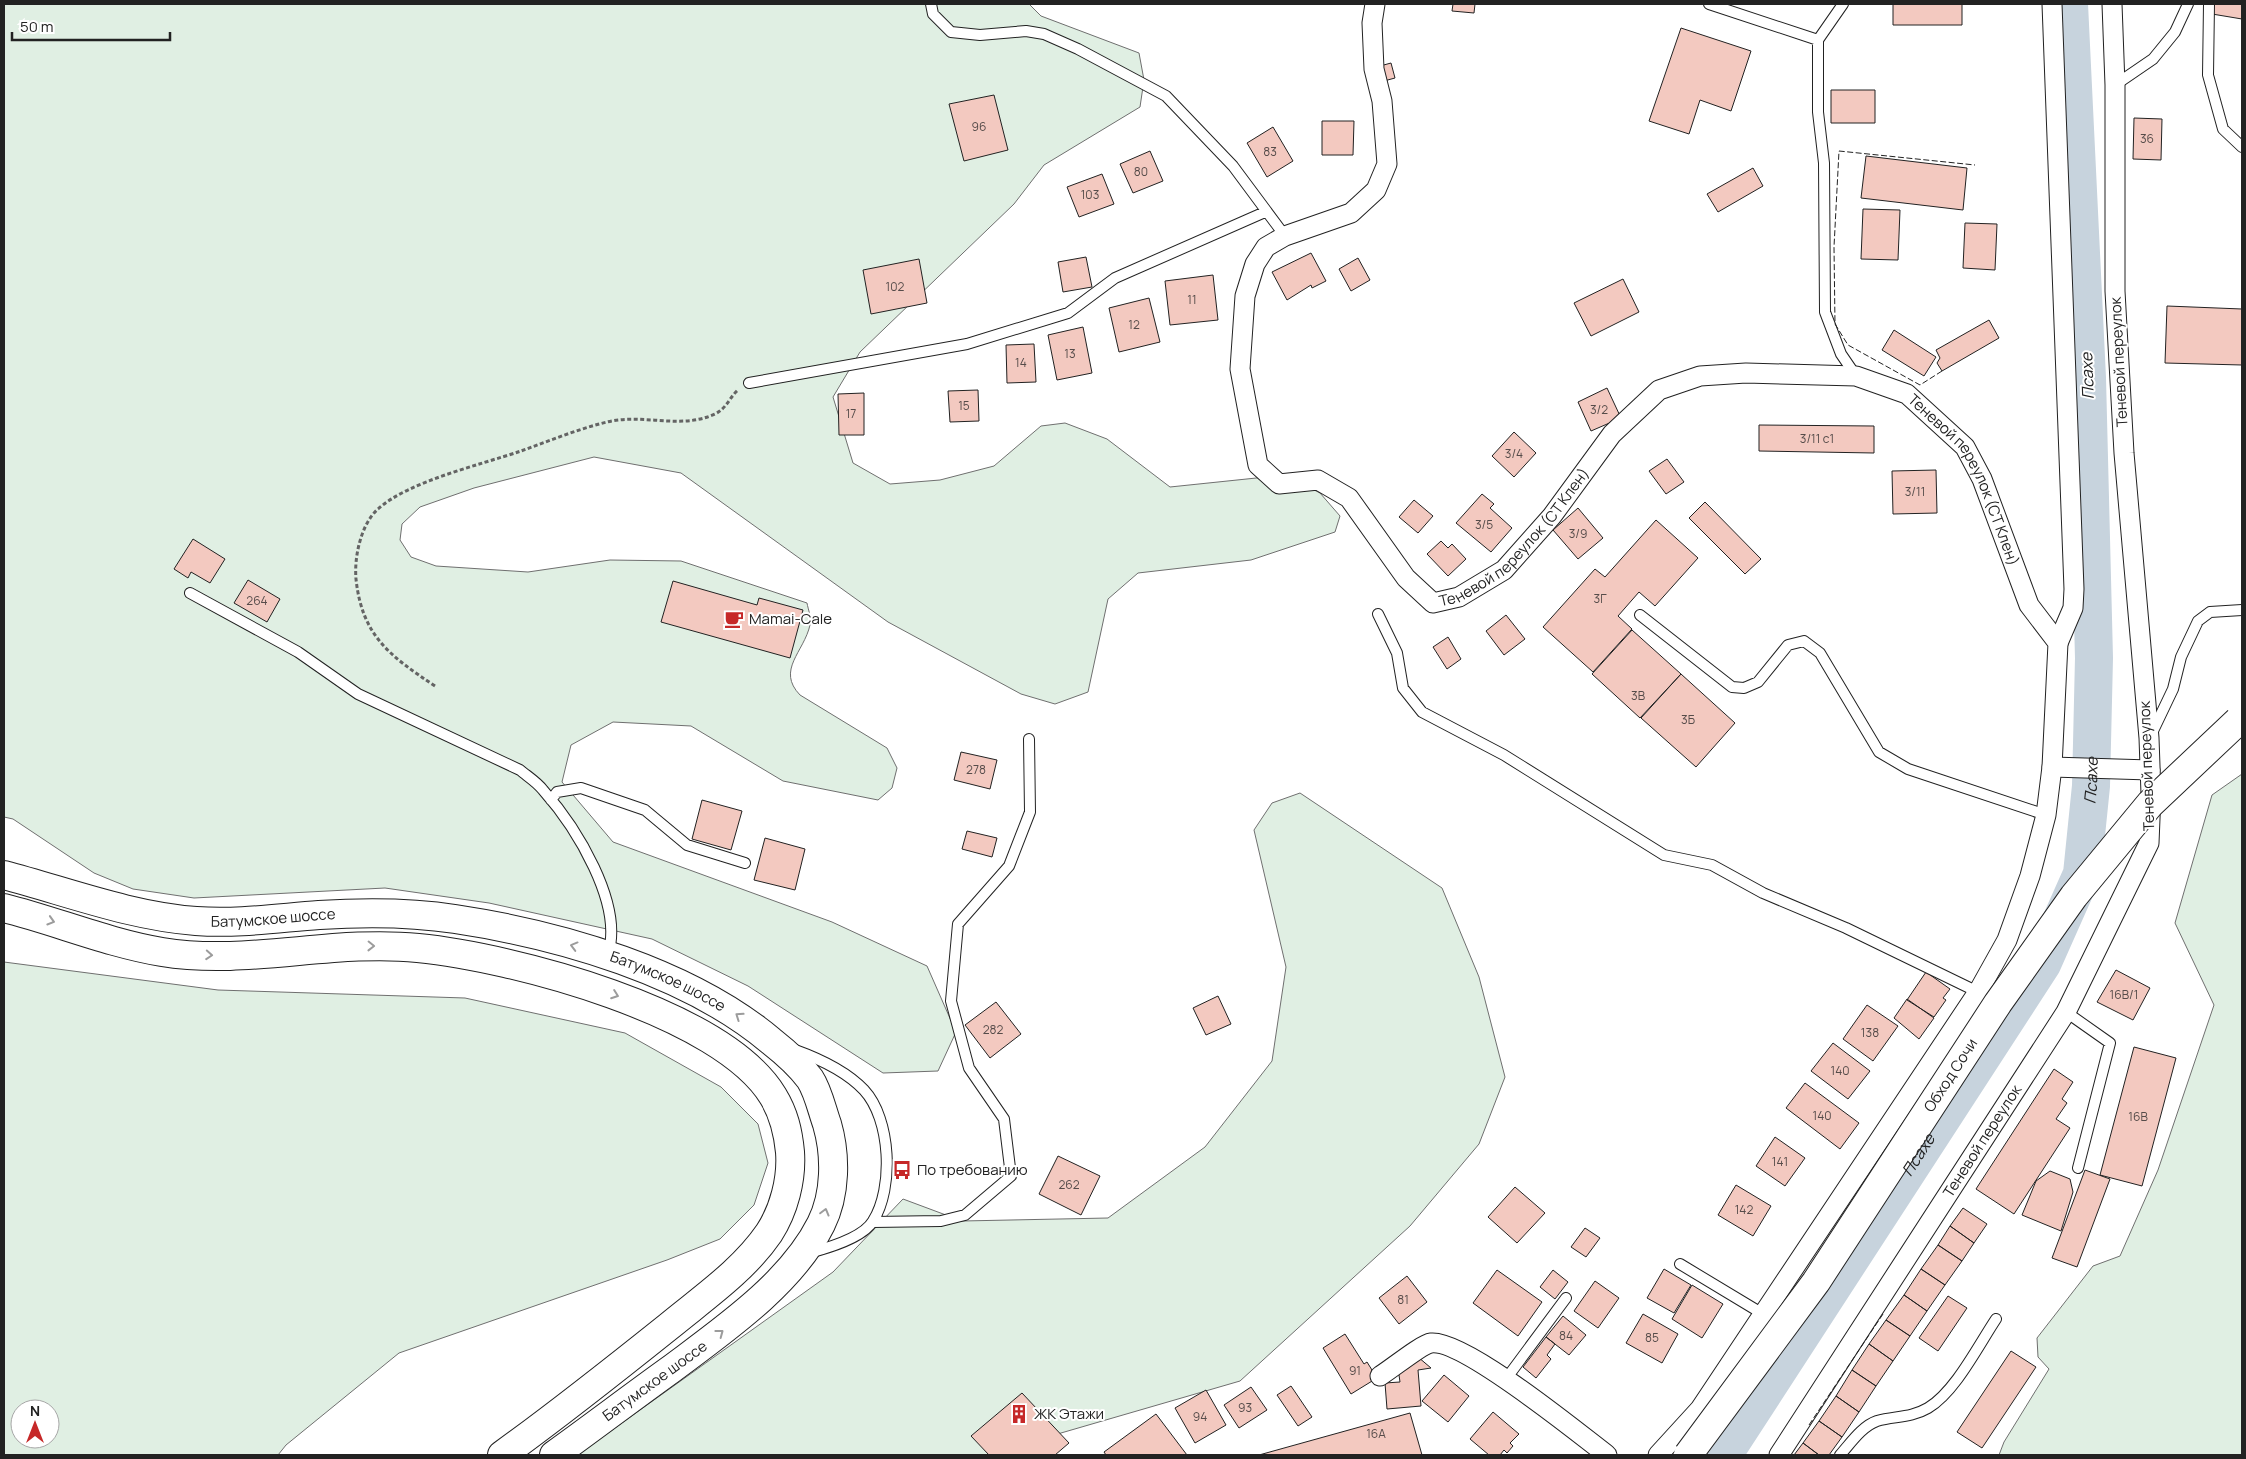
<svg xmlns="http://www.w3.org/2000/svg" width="2246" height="1459" viewBox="0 0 2246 1459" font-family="Manrope,sans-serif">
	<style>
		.green { fill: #e0efe3; stroke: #6f6f6f; fill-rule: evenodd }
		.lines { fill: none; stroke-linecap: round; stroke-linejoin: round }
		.river { stroke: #c7d3dd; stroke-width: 38 }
		.building { fill: #f3c9c0; stroke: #222 }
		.lane-casing { stroke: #222; stroke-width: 12 }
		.street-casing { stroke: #222; stroke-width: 21 }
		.highway-casing { stroke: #222; stroke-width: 30 }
		.path { stroke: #646464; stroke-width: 3; stroke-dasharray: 4 2.5; stroke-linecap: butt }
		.lane { stroke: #fff; stroke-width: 10 }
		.street { stroke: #fff; stroke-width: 19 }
		.highway { stroke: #fff; stroke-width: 28 }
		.highway-bridge-casing { stroke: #222; stroke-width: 30; stroke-linecap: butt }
		.highway-bridge { stroke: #fff; stroke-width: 28 }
		.fence { stroke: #222; stroke-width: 1; stroke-dasharray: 6 2.5; stroke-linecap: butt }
		.oneway { stroke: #9c9c9c }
		.labels { text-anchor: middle; stroke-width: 4; stroke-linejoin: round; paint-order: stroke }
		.number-label { font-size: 12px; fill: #564c4a }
		.street-label { font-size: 15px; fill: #222; stroke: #fff }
		.poi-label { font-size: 15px; fill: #222; stroke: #fff; text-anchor: start }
		.water-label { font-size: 16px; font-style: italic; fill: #222; stroke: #fff }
	</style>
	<rect width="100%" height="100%" fill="#fff"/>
	<path class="green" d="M4 4H1029L1041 16 1139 53 1144 80 1140 107 1044 165 1014 204 860 352 833 397 853 463 890 484 940 480 994 466 1041 426 1065 423 1107 439 1170 487 1285 475 1320 493 1340 516 1335 532 1251 560 1138 573 1108 599 1088 692 1055 704 1021 694 888 622 681 473 594 457 474 488 420 507 402 524 400 540 411 557 436 566 528 572 610 560 681 561 807 603C808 609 812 619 810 625 804 652 776 670 800 695L887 748 897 768 892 788 878 800 783 781 691 726 613 722 571 745 562 782 613 842 832 922 927 966 956 1032 938 1071 883 1073 748 986 652 939 489 903 385 888 194 898 133 889 94 873 13 819 4 817Z
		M2242 774V1455H1999L2004 1442 2049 1369 2038 1357 2037 1338 2093 1266 2120 1256 2158 1170 2214 1005 2175 923 2212 795Z
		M1300 793 1442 888 1479 977 1505 1077 1479 1144 1410 1226 1240 1381 1030 1442 1018 1455H577L833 1272 903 1199 962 1221 1108 1218 1205 1147 1272 1061 1286 967 1254 830 1272 803Z
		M4 962 218 990 465 998 625 1033 721 1087 758 1124 768 1163 754 1205 720 1239 667 1260 399 1353 286 1445 278 1455H4ZM20 1409H50V1439H20Z"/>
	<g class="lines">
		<path class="river" id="s1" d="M1723 1455 2042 964 2082 874 2091 786 2094 658 2087 378 2069 4"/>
	</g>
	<path class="building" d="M1453 4H1475L1474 13 1452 11Z
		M1893 4H1962V25H1893Z
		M2214 4H2242V19L2212 14Z
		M1681 28 1751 51 1731 111 1700 100 1689 134 1649 121Z
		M1391 63 1395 78 1384 81 1380 66Z
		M1831 90H1875V123H1831Z
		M994 95 1008 150 964 161 949 104Z
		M2134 118 2162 119 2161 160 2133 159Z
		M1322 121H1354L1353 155H1322Z
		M1273 127 1293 161 1267 177 1247 143Z
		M1150 151 1163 181 1133 193 1120 164Z
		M1866 156 1967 168 1963 210 1861 198Z
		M1753 168 1763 186 1718 212 1707 194Z
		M1102 174 1114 204 1079 217 1067 187Z
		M1863 209 1900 210 1898 260 1861 259Z
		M1965 223 1997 224 1995 270 1963 268Z
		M1311 253 1326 281 1312 288 1311 285 1287 300 1272 272Z
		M1086 257 1092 287 1063 292 1058 262Z
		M1358 258 1370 280 1351 291 1339 269Z
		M919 259 927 303 871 314 863 270Z
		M1213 275 1218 320 1170 325 1165 281Z
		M1623 279 1639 312 1591 336 1574 303Z
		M1149 298 1160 342 1119 352 1109 308Z
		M2167 306 2242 309V365L2165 363Z
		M1989 320 1999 338 1942 371 1937 363 1940 358 1936 350Z
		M1083 327 1092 373 1057 380 1048 335Z
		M1894 330 1936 357 1924 376 1882 350Z
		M1034 344 1036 382 1007 383 1006 345Z
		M1607 388 1621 418 1591 431 1578 402Z
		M978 390 979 421 950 422 948 391Z
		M864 393V435H839L838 394Z
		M1759 425 1874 426V453L1759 451Z
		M1514 432 1536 453 1514 477 1492 456Z
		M1667 459 1684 482 1666 494 1649 471Z
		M1936 470 1937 513 1893 514 1892 471Z
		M1482 494 1494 504 1490 508 1512 528 1491 552 1456 523Z
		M1414 500 1433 516 1418 533 1399 517Z
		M1705 502 1761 559 1745 574 1689 518Z
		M1578 508 1603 538 1578 559 1553 530Z
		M1656 520 1698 558 1655 606 1639 592 1618 616 1632 629 1593 672 1543 627 1595 569 1605 577Z
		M193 539 225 559 210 583 191 572 188 578 174 569Z
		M1441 541 1448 548 1452 544 1466 559 1448 576 1427 554Z
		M248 580 280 599 267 622 234 603Z
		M673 581 757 605 759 598 803 610 790 658 661 622Z
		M1506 615 1525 639 1504 655 1486 631Z
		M1632 630 1681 674 1640 718 1592 674Z
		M1448 637 1461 659 1447 669 1433 647Z
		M1681 674 1735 723 1696 767 1641 718Z
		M961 752 997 760 990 789 954 780Z
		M702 800 742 811 731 850 692 839Z
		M967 831 997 838 992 857 962 849Z
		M765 838 805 849 795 890 754 880Z
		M2116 970 2150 988 2133 1020 2097 1002Z
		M1926 972 1950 989 1943 998 1946 1000 1934 1017 1907 1000Z
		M1218 996 1231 1024 1206 1035 1193 1008Z
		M1907 999 1934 1018 1919 1039 1894 1018Z
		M996 1002 1021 1034 990 1058 965 1025Z
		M1867 1005 1898 1026 1873 1061 1843 1039Z
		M1833 1043 1870 1071 1848 1099 1811 1071Z
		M2134 1047 2176 1058 2142 1186 2100 1175Z
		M2054 1069 2073 1082 2062 1099 2067 1103 2056 1119 2070 1128 2014 1214 1976 1189Z
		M1805 1083 1859 1123 1840 1149 1786 1108Z
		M1775 1137 1805 1158 1785 1186 1756 1166Z
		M1058 1156 1100 1176 1081 1215 1039 1194Z
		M2085 1170 2110 1179 2077 1267 2052 1258Z
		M2050 1171 2070 1179 2073 1192 2061 1231 2022 1215 2036 1181Z
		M1736 1185 1771 1206 1753 1236 1718 1215Z
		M1515 1187 1545 1213 1517 1243 1488 1217Z
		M1963 1208 1987 1224 1974 1243 1950 1226Z
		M1950 1226 1974 1243 1962 1261 1938 1245Z
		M1585 1228 1600 1238 1586 1257 1571 1247Z
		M1938 1245 1962 1261 1945 1285 1921 1269Z
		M1664 1269 1691 1285 1674 1313 1647 1298Z
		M1921 1269 1945 1285 1927 1311 1904 1295Z
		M1497 1270 1542 1302 1518 1336 1473 1303Z
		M1553 1270 1568 1282 1555 1299 1540 1287Z
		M1407 1276 1427 1302 1399 1324 1379 1298Z
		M1595 1281 1619 1298 1598 1328 1574 1311Z
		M1692 1285 1723 1304 1702 1338 1672 1319Z
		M1904 1295 1927 1311 1910 1336 1886 1320Z
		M1948 1296 1967 1308 1938 1351 1919 1338Z
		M1643 1314 1678 1334 1662 1363 1626 1343Z
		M1563 1316 1586 1335 1569 1355 1546 1337Z
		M1886 1320 1910 1336 1893 1361 1869 1344Z
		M1345 1334 1364 1364 1367 1362 1377 1378 1351 1394 1323 1348Z
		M1546 1337 1555 1344 1547 1355 1551 1359 1536 1378 1523 1367Z
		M1869 1344 1893 1361 1876 1386 1852 1370Z
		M2011 1351 2036 1367 1982 1448 1957 1432Z
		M1418 1357 1431 1368 1418 1370 1421 1406 1387 1409 1385 1383 1400 1382 1398 1368Z
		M1852 1370 1876 1386 1859 1412 1836 1396Z
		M1444 1375 1469 1396 1448 1422 1422 1401Z
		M1291 1386 1312 1417 1298 1426 1277 1395Z
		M1251 1387 1267 1410 1239 1428 1224 1405Z
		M1206 1390 1226 1425 1195 1443 1175 1408Z
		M1022 1393 1069 1443 1055 1455H989L971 1436Z
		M1836 1396 1859 1412 1842 1437 1819 1421Z
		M1493 1412 1519 1434 1510 1443 1513 1446 1507 1453 1504 1450 1500 1455H1489L1470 1439Z
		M1410 1413 1422 1455H1259Z
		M1156 1414 1187 1455H1106L1104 1452Z
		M1819 1421 1842 1437 1829 1455H1819L1803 1443Z
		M1803 1443 1819 1455H1794Z"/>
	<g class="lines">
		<g class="lane-casing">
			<path id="lane" d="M931 4 933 14 951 32 980 35 1026 31 1044 34 1078 49 1166 96 1233 166 1285 236
				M1709 4 1818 40
				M1843 4 1818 40V112L1824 163 1825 312 1841 354 1856 376
				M2209 4 2208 75 2223 129 2242 147
				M2115 85 2153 59 2175 32 2188 4
				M749 383 967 344 1068 313 1115 278 1265 212
				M190 593 298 652 358 694 520 770C527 776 537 782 543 790 576 827 624 904 608 954
				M1378 614 1397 653 1403 688 1422 712 1504 755 1664 855 1712 865 1763 893 1846 928 1978 992
				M1640 615 1732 687 1744 688 1758 682 1788 645 1804 641 1820 653 1879 752 1908 769 2046 815
				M2152 733 2173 689 2181 657 2198 621 2210 612 2242 610
				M551 800 557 792 581 788 645 810 687 845 745 863
				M2066 1012 2110 1043 2078 1168
				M795 1050C820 1059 846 1071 864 1090 891 1119 894 1188 873 1221 863 1238 828 1248 809 1253
				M873 1222 941 1221 965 1215 1011 1176 1004 1119 969 1068 951 1001 958 924 1009 866 1030 812 1029 739
				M1680 1264 1763 1314
				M1506 1379 1566 1298
				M1840 1455C1850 1444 1862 1426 1877 1421 1895 1416 1911 1418 1928 1408 1955 1392 1978 1346 1996 1319"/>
		</g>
		<g class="street-casing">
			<g id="street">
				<path id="s2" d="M1375 4 1372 23 1374 69 1382 101 1387 164 1376 190 1351 213 1285 236 1266 247 1255 264 1245 296 1240 369 1258 465 1279 484 1318 480 1349 498 1406 578 1433 603 1459 597 1504 570 1552 516 1612 434 1659 390 1700 376 1746 373 1856 376 1907 394 1965 447 1982 479 2029 605 2058 643 2052 767 2046 815 2030 876 2007 940 1978 992 1700 1409 1658 1455"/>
				<path d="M2052 4 2074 589 2073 608 2058 643"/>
				<path d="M2052 767 2150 770"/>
				<path d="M1380 1376C1390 1370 1422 1344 1431 1343 1463 1339 1577 1432 1607 1455"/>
				<path id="s3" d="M1779 1455 2066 1012 2149 843 2151 794 2149 738 2124 453 2115 291V85L2112 4"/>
			</g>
		</g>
		<g class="highway-casing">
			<g id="highway">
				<path id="s4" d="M4 875C68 892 130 916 196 921 238 924 278 918 319 915 365 912 410 912 455 919 561 935 689 972 771 1041 785 1052 799 1064 810 1079 818 1091 822 1110 827 1124 836 1155 836 1194 821 1224 791 1284 722 1331 670 1370 631 1398 593 1427 554 1455"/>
				<path d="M4 908C56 921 108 943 162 952 247 966 333 939 418 948 511 957 722 1012 773 1096 784 1114 788 1131 790 1152 792 1179 784 1210 769 1233 743 1271 703 1298 668 1327 613 1371 559 1414 502 1455"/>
			</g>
		</g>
		<path class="path" d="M435 686C390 656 362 636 356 579 354 557 361 524 378 509 409 481 480 465 521 451 549 441 578 429 607 422 642 413 681 430 715 414 727 408 729 398 738 390"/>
		<use href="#lane" class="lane"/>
		<use href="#street" class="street"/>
		<use href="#highway" class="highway"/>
		<g class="highway-bridge-casing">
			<g id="highway-bridge">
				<path id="s5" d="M1688 1455 1816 1282 1998 1003 2074 896 2150 804 2238 721"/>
			</g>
		</g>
		<use href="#highway-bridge" class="highway-bridge"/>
		<path class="fence" d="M1942 371 1920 385 1848 345 1835 324 1834 247 1839 151 1975 165
			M1809 1425 1883 1314"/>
	</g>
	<defs><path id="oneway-chevron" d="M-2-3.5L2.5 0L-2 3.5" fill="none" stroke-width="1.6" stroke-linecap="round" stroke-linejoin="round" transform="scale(1.25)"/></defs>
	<g class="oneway">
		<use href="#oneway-chevron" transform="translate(51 921) rotate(17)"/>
		<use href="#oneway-chevron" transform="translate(371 946) rotate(1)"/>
		<use href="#oneway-chevron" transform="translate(574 946) rotate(-165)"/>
		<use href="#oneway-chevron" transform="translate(209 955) rotate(4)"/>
		<use href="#oneway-chevron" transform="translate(615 995) rotate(20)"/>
		<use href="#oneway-chevron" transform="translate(739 1016) rotate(-145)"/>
		<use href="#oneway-chevron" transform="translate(825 1212) rotate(-75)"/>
		<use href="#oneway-chevron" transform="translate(720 1333) rotate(-37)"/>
	</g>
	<defs>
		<g id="cafe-bare" transform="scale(1.5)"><path d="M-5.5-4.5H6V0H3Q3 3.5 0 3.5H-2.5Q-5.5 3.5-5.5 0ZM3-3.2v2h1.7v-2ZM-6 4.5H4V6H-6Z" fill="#c62828" stroke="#fff" stroke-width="2.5" paint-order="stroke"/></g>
		<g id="bus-bare" transform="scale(1.5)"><path d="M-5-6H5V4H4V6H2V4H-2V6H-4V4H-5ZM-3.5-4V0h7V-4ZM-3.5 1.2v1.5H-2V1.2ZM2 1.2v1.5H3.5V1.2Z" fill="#c62828" stroke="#fff" stroke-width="2.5" paint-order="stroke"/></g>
		<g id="building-bare" transform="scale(1.5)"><path d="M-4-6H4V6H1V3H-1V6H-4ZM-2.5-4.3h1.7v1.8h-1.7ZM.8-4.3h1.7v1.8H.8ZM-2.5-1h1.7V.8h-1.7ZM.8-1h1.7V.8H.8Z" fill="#c62828" stroke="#fff" stroke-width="2.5" paint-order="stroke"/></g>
	</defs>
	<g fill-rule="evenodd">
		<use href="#cafe-bare" x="734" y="619"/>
		<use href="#bus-bare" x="902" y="1170"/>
		<use href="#building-bare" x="1019" y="1414"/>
	</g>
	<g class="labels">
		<g class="number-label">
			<text x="979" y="131">96</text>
			<text x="2147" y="143">36</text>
			<text x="1270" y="156">83</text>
			<text x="1141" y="176">80</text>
			<text x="1090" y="199">103</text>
			<text x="895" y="291">102</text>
			<text x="1192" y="304">11</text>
			<text x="1134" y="329">12</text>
			<text x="1070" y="358">13</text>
			<text x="1021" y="367">14</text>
			<text x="964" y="410">15</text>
			<text x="1599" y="414">3/2</text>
			<text x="851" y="418">17</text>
			<text x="1817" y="443">3/11 с1</text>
			<text x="1514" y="458">3/4</text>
			<text x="1915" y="496">3/11</text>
			<text x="1484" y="529">3/5</text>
			<text x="1578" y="538">3/9</text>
			<text x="1600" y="603">3Г</text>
			<text x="257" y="605">264</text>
			<text x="1638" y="700">3В</text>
			<text x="1688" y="724">3Б</text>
			<text x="976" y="774">278</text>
			<text x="2124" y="999">16В/1</text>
			<text x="993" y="1034">282</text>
			<text x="1870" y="1037">138</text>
			<text x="1840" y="1075">140</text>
			<text x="1822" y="1120">140</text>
			<text x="2138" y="1121">16В</text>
			<text x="1780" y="1166">141</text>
			<text x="1069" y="1189">262</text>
			<text x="1744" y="1214">142</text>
			<text x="1403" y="1304">81</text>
			<text x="1566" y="1340">84</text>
			<text x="1652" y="1342">85</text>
			<text x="1355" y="1375">91</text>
			<text x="1245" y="1412">93</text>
			<text x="1200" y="1421">94</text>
			<text x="1376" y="1438">16А</text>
		</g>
		<g class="street-label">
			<text transform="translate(2119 362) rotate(-93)" y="5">Теневой переулок</text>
			<text dy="5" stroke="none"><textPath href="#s2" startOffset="1455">Теневой переулок (СТ Клен)</textPath></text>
			<text dy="5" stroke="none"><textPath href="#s2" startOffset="886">Теневой переулок (СТ Клен)</textPath></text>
			<text transform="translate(2147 766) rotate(-92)" y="5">Теневой переулок</text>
			<text dy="5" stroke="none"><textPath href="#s4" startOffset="275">Батумское шоссе</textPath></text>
			<text dy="5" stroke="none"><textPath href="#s4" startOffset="680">Батумское шоссе</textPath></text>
			<text dy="5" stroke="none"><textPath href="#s5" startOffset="462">Обход Сочи</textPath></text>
			<text dy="5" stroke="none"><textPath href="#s3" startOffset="374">Теневой переулок</textPath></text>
			<text transform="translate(655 1381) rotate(-36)" y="5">Батумское шоссе</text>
		</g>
		<g class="poi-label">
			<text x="749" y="624">Mamai-Cale</text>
			<text x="917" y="1175">По требованию</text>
			<text x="1034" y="1419">ЖК Этажи</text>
		</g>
		<g class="water-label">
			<text transform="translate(2087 376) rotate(-92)" y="6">Псахе</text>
			<text dy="6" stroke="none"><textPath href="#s1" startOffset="778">Псахе</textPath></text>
			<text dy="6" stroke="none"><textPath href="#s1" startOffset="358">Псахе</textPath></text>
		</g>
	</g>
	<rect width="2246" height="1459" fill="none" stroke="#222222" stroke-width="10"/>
	<g transform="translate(35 1424)"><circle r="24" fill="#ffffff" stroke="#a7a7a7"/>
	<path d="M0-4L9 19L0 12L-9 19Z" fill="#c62828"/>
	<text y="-8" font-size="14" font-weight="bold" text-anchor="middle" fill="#222222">N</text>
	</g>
	<path d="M12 32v8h158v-8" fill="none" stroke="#222222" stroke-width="2.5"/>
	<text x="20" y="32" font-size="15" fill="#222222" stroke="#ffffff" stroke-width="4" paint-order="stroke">50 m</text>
</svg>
